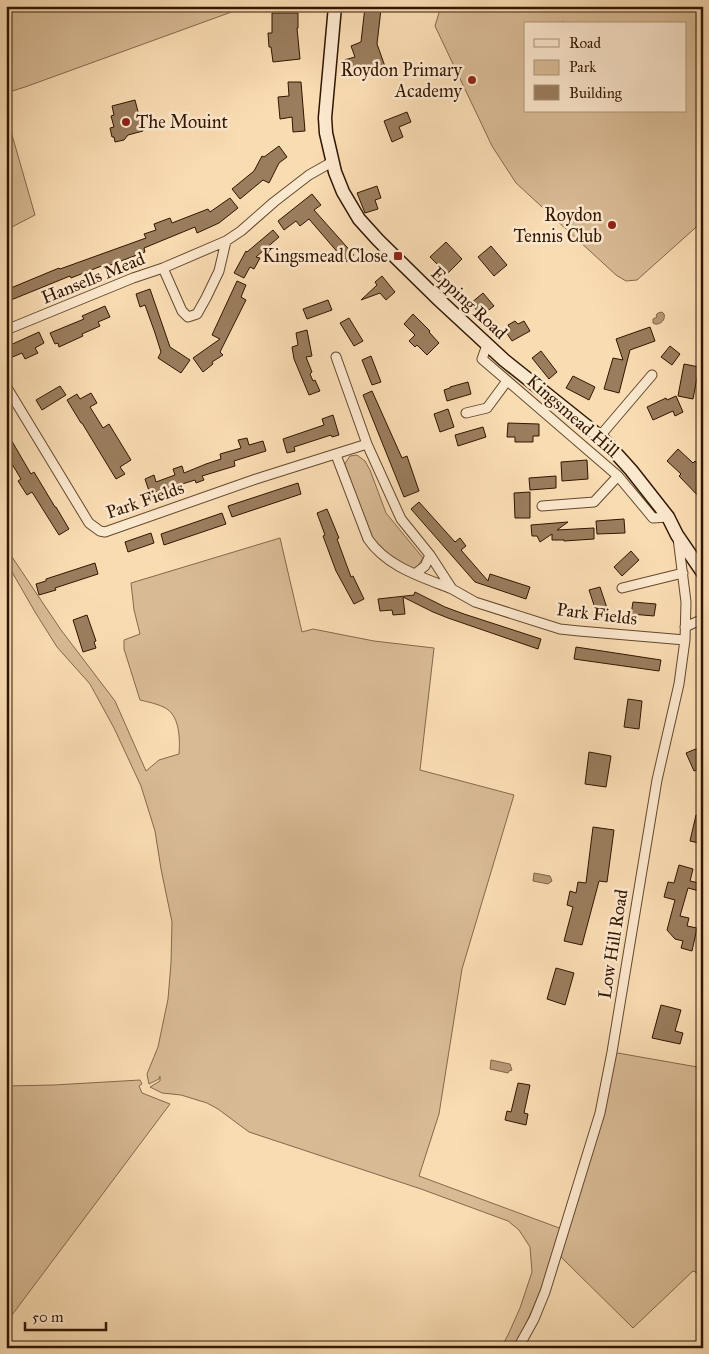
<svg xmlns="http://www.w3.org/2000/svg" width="709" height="1354" viewBox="0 0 709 1354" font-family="'IM FELL Great Primer',serif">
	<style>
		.green { fill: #d8ba95; stroke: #84684a; fill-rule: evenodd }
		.water { fill: #b69976; stroke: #816547 }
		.building { fill: #9a7d5d; stroke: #311600 }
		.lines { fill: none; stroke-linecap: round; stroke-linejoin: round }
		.street-casing { stroke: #63482d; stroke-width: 11 }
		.secondary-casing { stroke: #311600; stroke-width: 15 }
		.street { stroke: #fce8ce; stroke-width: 9 }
		.secondary { stroke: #fce8ce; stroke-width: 12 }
		.poi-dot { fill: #8f2418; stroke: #fce8ce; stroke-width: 2 }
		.labels { text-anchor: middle; stroke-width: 5; stroke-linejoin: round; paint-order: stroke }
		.poi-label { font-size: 18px; fill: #311600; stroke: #fce8ce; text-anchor: end }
		.street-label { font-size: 18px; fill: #311600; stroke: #fce8ce }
	</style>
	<rect width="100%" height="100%" fill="#fadcb3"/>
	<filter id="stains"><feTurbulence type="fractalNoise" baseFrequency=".004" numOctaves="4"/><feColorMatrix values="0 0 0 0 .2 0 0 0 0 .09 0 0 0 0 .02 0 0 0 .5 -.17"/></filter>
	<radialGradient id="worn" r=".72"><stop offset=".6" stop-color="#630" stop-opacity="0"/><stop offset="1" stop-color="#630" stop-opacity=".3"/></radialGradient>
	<path class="green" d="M6 6H248L25 87 6 93Z
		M441 6H703V221L637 280 626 281 616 275 516 183 492 146 435 26ZM563 21 561 24H685V111H525V24H560Z
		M6 114 35 215 6 230Z
		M357 455 365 461 370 470 386 513 423 558 416 569 401 567 376 549 344 465 350 456Z
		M280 538 302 632 313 629 374 641 434 648 420 770 514 795 462 969 439 1114 419 1176 562 1229C549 1269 534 1310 514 1348H501L508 1335 520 1308 532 1272 530 1247 519 1230 508 1221 421 1189 249 1132 218 1109 207 1103 181 1095 162 1093 150 1087 160 1081V1076L159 1079 149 1084 147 1074 158 1047 168 999 171 963 172 922 161 869 155 831 141 786 114 728 90 684 57 647 35 612 12 572 6 556V548L61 630 115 701 146 771 159 760 179 754C180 740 180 718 167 709 159 704 148 702 140 700L124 649V640L140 634 134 610 131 583Z
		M612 1052 703 1068V1275L693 1271 633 1328 561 1257 563 1243Z
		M140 1080 142 1084 139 1086 142 1093 170 1104 6 1323V1086L54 1085Z"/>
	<path class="water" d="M662 312 664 314C666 320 660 325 655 324L653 323V319L657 317 656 315 658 313Z
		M534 873 550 876 552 881 548 884 533 881Z
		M491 1060 510 1064 512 1070 509 1071 508 1073 490 1069Z"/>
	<path class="building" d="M365 7 381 9 377 44 387 72 374 76 371 67 349 75 344 60 355 57 351 46 361 42Z
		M272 13H298V28H297L300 59 273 62 271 47H269L268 33H272Z
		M288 82H301L305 131 293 132 292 117 280 119 278 97 289 96Z
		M135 100 143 131 128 135 124 140 115 142 114 137H112L110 128 114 127 111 116 114 115 112 106Z
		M407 112 411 122 399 127 403 137 392 142 384 121Z
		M279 146 287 157 279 163 269 183 263 180 240 199 232 189 254 171 262 156 264 157Z
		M377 186 381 198 375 200 378 209 365 213 357 193Z
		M312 194 321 205 314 210 354 255 346 262 309 219 300 226 296 221 284 230 278 221Z
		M230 198 238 208 219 223 197 233 195 227 144 248 145 252 105 267 104 265 71 278 70 276 6 302V290L59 268 60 269 146 238 144 234 156 230 154 224 170 218 172 223 208 209 210 212Z
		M273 230 279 237 256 257 260 258 254 269 250 267 244 278 234 273 246 251 247 252Z
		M446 242 462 259 447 274 430 257Z
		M491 246 507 265 494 276 478 257Z
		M382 276 395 292 386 300 380 293 361 300 377 285 375 282Z
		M237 281 246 285 241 297 246 300 220 352 223 355 212 362 213 364 203 372 193 358 220 339 212 335Z
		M150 289 170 347 190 360 181 373 158 358 161 352 155 333 145 305 140 307 136 294Z
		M483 293 494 306 481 316 471 303Z
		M328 300 332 310 307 319 303 309Z
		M105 306 110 317 98 322 100 326 82 334 83 336 59 347 58 343 55 344 50 333 84 319 82 316Z
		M413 314 430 331 429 332 439 343 427 355 417 345 415 347 409 341 415 335 404 324Z
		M349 318 363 341 354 346 340 323Z
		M515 321 518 324 524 321 530 331 512 341 506 332 510 329 508 325Z
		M650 327 655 341 630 350 619 393 604 389 613 358 623 360 616 339Z
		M307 330 312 356 306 357 312 372 310 374 313 381 315 380 320 391 309 395 294 359 292 347 298 345 296 333Z
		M39 332 44 343 35 348 38 353 25 359 22 353 10 358 6 347Z
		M670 346 680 354 672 365 661 357Z
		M541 351 557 372 549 379 532 358Z
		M371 356 381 382 372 385 362 360Z
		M684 364 699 367 693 399 678 396Z
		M573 376 595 387 589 400 566 388Z
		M468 382 471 394 447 401 444 390 450 388V387Z
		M60 386 66 395 42 410 36 400Z
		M372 391 402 458 407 456 419 491 404 497 363 395Z
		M91 393 97 403 90 407 103 428 109 424 131 460 120 467 125 474 116 479 82 423H81L67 400 77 394 80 399Z
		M676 396 683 412 675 416 673 411 653 420 647 407 666 398 667 400Z
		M448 409 454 427 440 432 434 414Z
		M333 415 339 435 332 437 331 435 294 447 295 451 287 453 283 439 324 425 322 419Z
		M508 423 539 424V436H533V442H515V437H507Z
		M483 427 486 437 458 446 455 435Z
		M6 431 31 474 34 472 55 507H56L69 529 59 535 32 492 27 495 18 481 21 479 6 454Z
		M247 438 249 445 263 441 266 451 234 461 235 466 202 476 204 480 196 483 195 480 150 494 145 479 154 475 156 482 175 475 173 469 182 466 184 473 206 464 221 459 220 454 241 448 238 440Z
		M678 449 693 463 695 461 703 468V501L679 476 681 474 667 461Z
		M587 460 588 479 562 481 561 462Z
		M556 476V488L530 490 529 478Z
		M298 483 301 494 232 517 228 506Z
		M530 492V518H515L514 493Z
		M419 502 455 542 460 538 466 546 461 550 488 581 490 574 530 587 526 599 475 582 411 509Z
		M327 509 339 538 337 539 351 577 353 576 364 599 354 604 336 571 323 536 325 535 317 513Z
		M222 513 226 524 164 545 161 534Z
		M624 519 625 533 597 534 596 521Z
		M568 522 557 530 594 528V539L564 541V540H552V534L540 542 537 536H532L531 525Z
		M151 533 154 543 128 552 125 542Z
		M631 551 639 560 622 576 614 567Z
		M95 563 98 574 55 588 56 590 39 595 36 584 46 581V579Z
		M600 587 607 608 596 611 589 590Z
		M415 592 445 607 464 614 541 639 538 649 448 618 433 612 403 597 405 614 393 615 392 610 380 611 378 599 414 595Z
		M633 602 656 604 654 616 631 614Z
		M87 615 96 641 94 642 96 648 83 652 73 620Z
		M576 647 661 660 659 671 574 659Z
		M628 699 642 701 639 729 624 727Z
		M703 746V767L694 771 686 753Z
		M589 752 611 756 606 787 585 784Z
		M696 815 703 816V844L690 841Z
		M593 827 614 830 607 882 599 881 582 945 564 941 573 907 567 905 570 891 576 893 578 882 586 883Z
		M679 865 693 869 690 881 703 884V892L688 888 680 916 689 918 687 926 697 928 692 951 681 948 683 941 675 939 667 930 675 900 664 897 668 882 674 883Z
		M556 968 574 973 565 1005 547 999Z
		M661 1005 681 1010 675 1031 683 1033 680 1044 652 1038Z
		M518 1083 530 1085 524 1113 528 1114 526 1125 505 1120 507 1111 511 1112Z"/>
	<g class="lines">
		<g class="street-casing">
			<path id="street" d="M163 268 182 311 188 317 197 314 206 298 219 271 226 241
				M6 330 133 278 163 268 226 241 241 231 274 202 309 175 332 162
				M487 345 482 359 618 476
				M336 357 367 444 401 519 430 555 452 589 475 602 560 629 579 631 685 640
				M6 386 89 523 100 531 105 532 256 479 367 444
				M466 413 487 408 507 381
				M600 436 652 375
				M336 455 368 539C387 567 422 577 452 589
				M542 506 594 502 618 476 653 518 668 517
				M415 574 425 566 430 555
				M622 588 683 573
				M685 627 703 619
				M518 1348 534 1319 545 1292 600 1113 612 1052 657 780 679 684 685 640 686 602 678 538"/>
		</g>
		<g class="secondary-casing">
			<path id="secondary" d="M335 6 325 118 326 133 335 172 343 192 359 219 378 240 437 298 504 360 603 439 631 470 668 517 677 535 703 573"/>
		</g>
		<use href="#street" class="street"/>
		<use href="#secondary" class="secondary"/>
	</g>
	<g class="poi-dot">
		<circle cx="472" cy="80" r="5"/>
		<circle cx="126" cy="122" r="5"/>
		<circle cx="612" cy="225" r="5"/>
		<rect x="393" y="251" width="10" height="10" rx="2.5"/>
	</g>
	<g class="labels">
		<g class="poi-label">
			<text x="462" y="76">Roydon Primary<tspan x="462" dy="21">Academy</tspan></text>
			<text x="136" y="128" text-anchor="start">The Mouint</text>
			<text x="602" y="221">Roydon<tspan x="602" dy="21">Tennis Club</tspan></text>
			<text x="388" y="262">Kingsmead Close</text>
		</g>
		<g class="street-label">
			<text transform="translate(93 278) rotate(-22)" y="6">Hansells Mead</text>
			<text transform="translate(469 303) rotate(43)" y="6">Epping Road</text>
			<text transform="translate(573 416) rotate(41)" y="6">Kingsmead Hill</text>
			<text transform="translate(145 500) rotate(-19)" y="6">Park Fields</text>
			<text transform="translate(597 614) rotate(7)" y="6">Park Fields</text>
			<text transform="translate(613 944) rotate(-81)" y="6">Low Hill Road</text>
		</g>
	</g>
	<rect width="709" height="1354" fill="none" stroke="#fadcb3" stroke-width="25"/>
	<rect x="8" y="8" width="694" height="1339" fill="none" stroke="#311600" stroke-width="2.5"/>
	<rect x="12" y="12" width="684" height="1329" fill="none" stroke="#311600"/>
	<rect x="524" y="22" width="162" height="90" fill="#fce8ce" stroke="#ab947c"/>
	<rect x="534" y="39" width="25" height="8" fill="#fce8ce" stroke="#ab947c"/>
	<text x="569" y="48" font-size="15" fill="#311600">Road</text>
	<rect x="534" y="60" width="25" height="15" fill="#d8ba95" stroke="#ab947c"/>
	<text x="569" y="72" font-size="15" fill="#311600">Park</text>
	<rect x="534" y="85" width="25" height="15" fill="#9a7d5d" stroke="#ab947c"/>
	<text x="569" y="98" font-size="15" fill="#311600">Building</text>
	<path d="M25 1322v8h81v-8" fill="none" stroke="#311600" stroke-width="2.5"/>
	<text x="32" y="1322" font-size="15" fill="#311600" stroke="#fce8ce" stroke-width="4" paint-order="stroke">50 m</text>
	<rect width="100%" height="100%" filter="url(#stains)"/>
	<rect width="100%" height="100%" fill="url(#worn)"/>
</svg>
